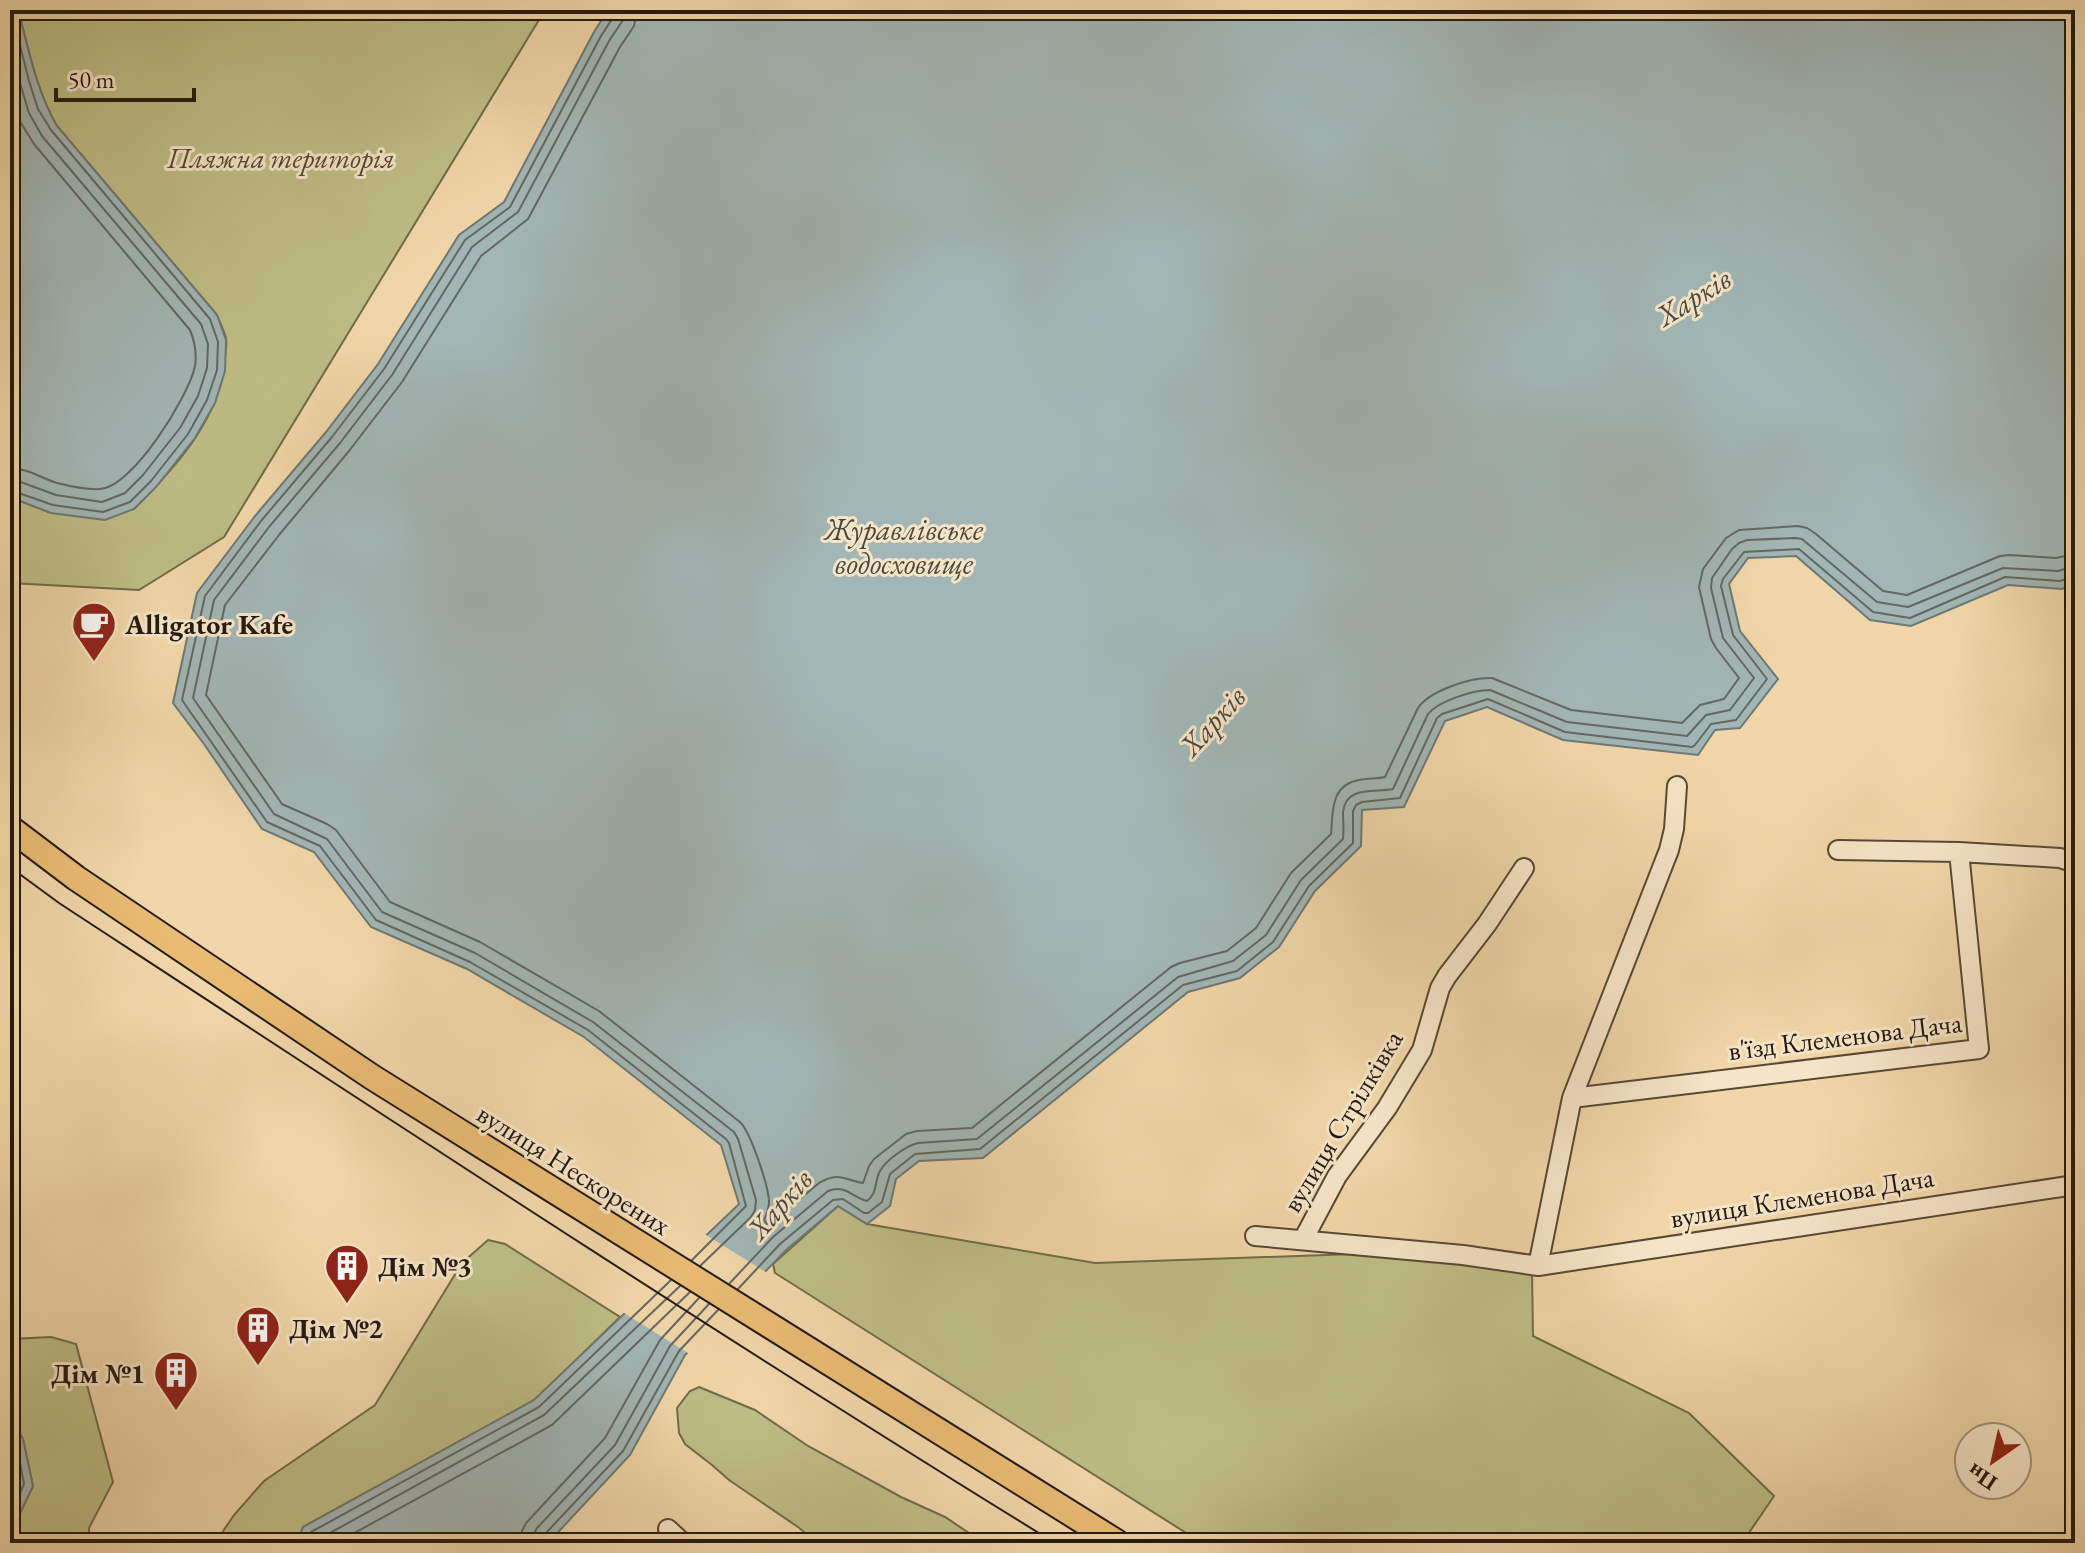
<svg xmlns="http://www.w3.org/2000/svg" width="2085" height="1553" viewBox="0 0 2085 1553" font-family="'EB Garamond',serif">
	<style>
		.green { fill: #bebd85; stroke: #716c4a; stroke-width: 2 }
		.water { fill: #a1b6b5; stroke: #6f7873; stroke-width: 2 }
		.pier { fill: #f0d6a8 }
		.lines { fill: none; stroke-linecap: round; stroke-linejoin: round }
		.shore { stroke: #626862; stroke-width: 2 }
		.minor-casing { stroke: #574935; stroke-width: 22 }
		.major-casing { stroke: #241a0f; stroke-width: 28 }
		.minor { stroke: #f5e4c6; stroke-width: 18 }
		.major { stroke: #e8bb74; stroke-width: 24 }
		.tram { stroke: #241a0f; stroke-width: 2 }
		.labels { text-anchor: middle; stroke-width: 6; stroke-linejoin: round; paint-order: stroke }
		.park-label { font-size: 28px; font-style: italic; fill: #524b32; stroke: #f5e4c6 }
		.poi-label { font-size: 28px; font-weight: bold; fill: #241a0f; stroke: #f5e4c6; text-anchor: start }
		.street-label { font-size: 28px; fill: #241a0f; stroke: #f5e4c6 }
		.water-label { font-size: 30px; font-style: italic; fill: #4a4941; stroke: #f5e4c6 }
	</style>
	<rect width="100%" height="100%" fill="#f0d6a8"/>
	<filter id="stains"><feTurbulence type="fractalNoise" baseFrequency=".0025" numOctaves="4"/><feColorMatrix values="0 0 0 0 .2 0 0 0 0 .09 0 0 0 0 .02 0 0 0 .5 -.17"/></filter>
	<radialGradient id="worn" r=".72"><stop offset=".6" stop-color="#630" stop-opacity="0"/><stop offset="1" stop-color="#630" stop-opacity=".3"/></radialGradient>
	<path class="green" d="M18 10H545L224 537 139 590 10 583V497L51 513 134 509C175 468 222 417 225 357 226 351 227 344 226 338 224 331 220 323 217 315L57 126C36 90 29 50 18 10Z
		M838 1206 867 1224 1095 1263 1382 1253 1532 1271 1533 1336 1689 1413 1774 1496 1742 1543H1202L775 1273 773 1264Z
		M488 1240 505 1244 620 1317 534 1401 303 1527 297 1543H215L234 1515 264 1481 375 1405 462 1263Z
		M51 1337 76 1344 113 1482 89 1528V1543H10V1534L33 1486 23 1439 10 1417V1339Z
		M699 1387 755 1410 808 1446 901 1497 945 1517 984 1543H817L798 1527 729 1480 712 1465 685 1444 679 1433 677 1408 690 1391Z"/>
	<path class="water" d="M10 10H18C29 50 36 90 57 126L217 315 226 340 225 371 215 403 195 438 156 487 134 509 105 520 51 513 10 497Z
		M608 10H2075V583L2062 589 2008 585 1911 626 1870 620 1796 556 1748 558 1729 584 1740 631 1778 679 1740 728 1715 730 1698 755 1563 740 1487 707 1445 721 1404 807 1362 810 1361 846 1315 891 1279 947 1240 978 1188 992 983 1158 919 1161 896 1179 890 1206 867 1224 838 1206 786 1250 685 1355 630 1455 548 1543H297L303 1527 534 1400 739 1204 721 1145 584 1037 467 969 371 927 314 852 262 829 204 744 173 703 197 593 255 516 326 432 378 364 459 235 504 202 594 32Z
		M10 1417 23 1439 33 1486 10 1534Z"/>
	<path class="pier" d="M703 1233 769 1274 691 1355 621 1311Z"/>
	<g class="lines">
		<path class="shore" d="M614 10V16L601 36 510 207 465 240 384 369 332 437 261 521 205 596 182 700 267 822 320 846 376 920 470 962 588 1030 726 1139 729 1143 746 1206 692 1260
			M624 10 623 20 609 41 518 212 472 247 392 375 340 443 269 527 214 600 193 698 274 814 327 839 382 912 475 953 593 1022 734 1132 738 1139 756 1200 755 1210 751 1217 700 1266
			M637 10 634 26 620 47 528 219 481 256 402 382 349 451 279 535 225 605 206 695 282 804 327 824 336 830 390 902 480 942 599 1011 740 1122C751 1133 768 1185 769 1201 769 1208 767 1214 764 1220L767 1224H770L819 1183C839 1171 845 1180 863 1183L869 1166 874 1159 906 1134 917 1131 972 1128 1171 967 1180 963 1227 951 1256 928 1291 873 1331 834C1333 812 1330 785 1359 780 1368 778 1377 779 1385 777L1418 708C1429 691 1471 677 1492 678L1571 710 1682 723 1700 705 1724 699 1739 678 1716 648 1711 639 1699 587 1703 569 1726 538 1739 530 1798 526 1807 528 1816 534 1883 591 1907 595 2000 556 2009 555 2056 558 2075 554
			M10 50 29 113 42 136 201 324 208 344 207 368 198 396 180 428 143 475 125 493 102 502 56 495 18 481 10 480
			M10 95 19 120 34 144 190 330C195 342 197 353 195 366 189 396 132 488 100 489 87 490 69 486 57 483 41 478 27 468 10 468
			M10 490 53 505 103 512 130 502 151 481 188 434 207 400 217 370 218 342 210 319 51 130 38 109 29 81 11 10
			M729 1284 773 1237 828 1191C845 1184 852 1197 867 1201 878 1193 874 1182 880 1171 886 1160 906 1146 918 1143L977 1139 1178 977 1233 961 1266 935 1301 880 1343 839C1344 830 1343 821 1343 812 1346 785 1375 793 1393 789L1428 714C1438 701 1474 690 1490 690L1567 722 1687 736 1706 715 1730 710 1754 678 1723 638 1711 588 1712 578 1732 549 1739 543 1747 540 1795 538 1802 539 1877 602 1908 607 2003 568 2058 571 2075 566
			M738 1289 780 1244 833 1200 843 1199 864 1213H868L882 1202 890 1174 915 1154 980 1149 1183 985 1237 971 1273 942 1309 886 1353 843V811L1356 805 1362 802 1400 798 1437 718 1442 714 1488 699 1565 732 1692 747 1695 745 1711 724 1736 720 1767 679 1733 635 1721 586 1723 579 1744 552 1799 549 1873 612 1910 618 2005 577 2060 581 2075 576
			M10 1432 16 1442 24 1484 10 1515
			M306 1543 311 1532 539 1407 671 1280
			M316 1543 319 1539 544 1415 680 1286
			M336 1543 552 1425 690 1292
			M520 1543 522 1531 526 1523 605 1438 660 1340 699 1298
			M532 1543 533 1535 537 1528 615 1445 670 1346 709 1304
			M542 1543 545 1534 623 1451 679 1351 718 1310"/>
		<g class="minor-casing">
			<path id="minor" d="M1838 850 1959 852 2060 858 2075 863
				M1572 1098 1979 1049 1959 852
				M1255 1236 1463 1255 1538 1266 2075 1185
				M1303 1240 1337 1176 1387 1108 1422 1050 1440 988 1447 976 1487 924 1524 868
				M1538 1266 1572 1098 1669 850 1674 829 1677 786
				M668 1529 683 1543"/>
		</g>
		<g class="major-casing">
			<path id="major" d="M10 828 76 878 372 1077 1118 1543"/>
		</g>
		<use href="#minor" class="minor"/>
		<use href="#major" class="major"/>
		<path class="tram" d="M10 867 59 903C389 1119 719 1336 1055 1543"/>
	</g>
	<defs>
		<g id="cafe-pin" transform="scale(2.3)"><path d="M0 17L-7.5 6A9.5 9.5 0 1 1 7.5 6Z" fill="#8f2418" stroke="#f5e4c6"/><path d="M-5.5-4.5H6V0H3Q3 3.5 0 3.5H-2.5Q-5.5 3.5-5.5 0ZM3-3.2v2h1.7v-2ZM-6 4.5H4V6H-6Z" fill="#fff"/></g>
		<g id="building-pin" transform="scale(2.3)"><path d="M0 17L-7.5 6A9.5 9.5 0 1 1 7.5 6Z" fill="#8f2418" stroke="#f5e4c6"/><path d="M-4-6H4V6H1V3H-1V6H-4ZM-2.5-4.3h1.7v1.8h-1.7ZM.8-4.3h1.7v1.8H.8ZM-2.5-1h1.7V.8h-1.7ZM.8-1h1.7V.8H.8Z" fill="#fff"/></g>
	</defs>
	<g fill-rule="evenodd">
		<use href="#cafe-pin" x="94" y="624"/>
		<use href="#building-pin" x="347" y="1266"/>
		<use href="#building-pin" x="258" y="1328"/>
		<use href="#building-pin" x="176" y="1373"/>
	</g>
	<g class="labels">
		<g class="park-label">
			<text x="281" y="168">Пляжна територія</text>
		</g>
		<g class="poi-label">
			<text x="125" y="634">Alligator Kafe</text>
			<text x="378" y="1276">Дім №3</text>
			<text x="289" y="1338">Дім №2</text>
			<text x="145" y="1383" text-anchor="end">Дім №1</text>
		</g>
		<g class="street-label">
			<text transform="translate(1845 1036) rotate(-7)" y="10">в'їзд Клеменова Дача</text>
			<text transform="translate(1342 1121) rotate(-59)" y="10">вулиця Стрілківка</text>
			<text transform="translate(574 1169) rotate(32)" y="10">вулиця Нескорених</text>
			<text transform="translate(1802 1197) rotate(-9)" y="10">вулиця Клеменова Дача</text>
		</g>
		<g class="water-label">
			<text transform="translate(1694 297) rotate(-32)" y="10">Харків</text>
			<text x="904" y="540">Журавлівське<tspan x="904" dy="34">водосховище</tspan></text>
			<text transform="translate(1213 721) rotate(-48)" y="10">Харків</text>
			<text transform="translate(780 1204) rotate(-49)" y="10">Харків</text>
		</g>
	</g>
	<rect width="2085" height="1553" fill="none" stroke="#f0d6a8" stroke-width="40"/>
	<rect x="12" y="12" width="2061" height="1529" fill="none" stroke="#241a0f" stroke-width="4"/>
	<rect x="20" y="20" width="2045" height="1513" fill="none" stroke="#241a0f" stroke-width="2"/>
	<g transform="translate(1993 1461) rotate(214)"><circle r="38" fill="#f5e4c6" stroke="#a1937d" stroke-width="2"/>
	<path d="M0-6L14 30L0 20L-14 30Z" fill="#8f2418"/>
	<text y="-12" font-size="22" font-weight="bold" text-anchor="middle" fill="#241a0f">Пн</text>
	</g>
	<path d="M56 88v12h138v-12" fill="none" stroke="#241a0f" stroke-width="4"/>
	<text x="68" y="88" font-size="24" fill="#241a0f" stroke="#f5e4c6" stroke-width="6" paint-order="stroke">50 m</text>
	<rect width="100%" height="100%" filter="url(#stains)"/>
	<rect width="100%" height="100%" fill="url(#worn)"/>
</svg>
